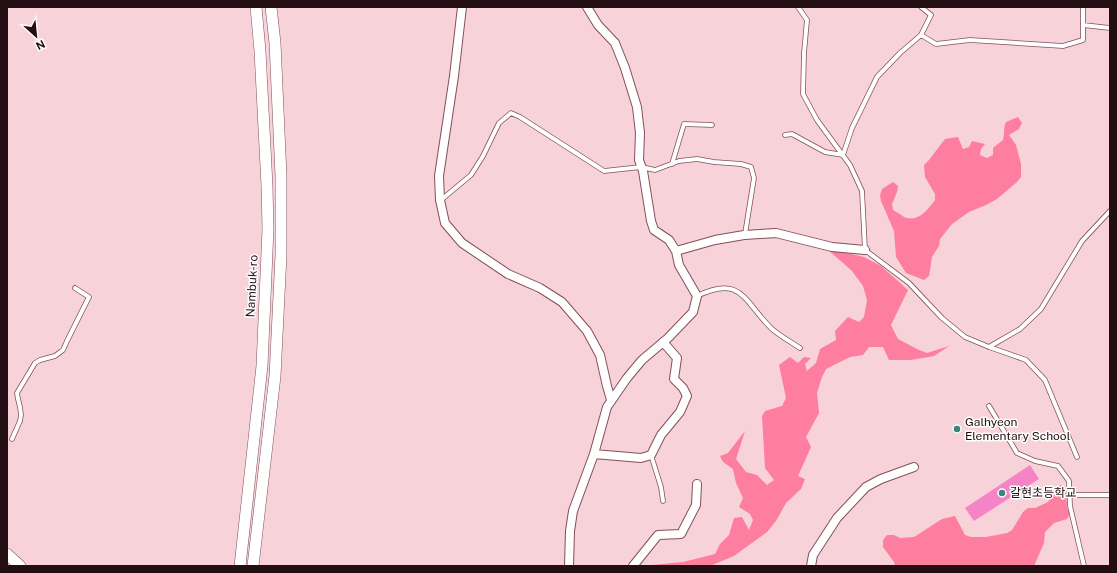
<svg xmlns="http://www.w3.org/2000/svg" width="1117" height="573" viewBox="0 0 1117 573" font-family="'Public Sans','Noto Sans KR',sans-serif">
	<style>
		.forest { fill: #fd7e9f }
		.building { fill: #f584c7 }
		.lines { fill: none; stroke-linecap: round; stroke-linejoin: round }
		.service-casing { stroke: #834f5b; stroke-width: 5.5 }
		.minor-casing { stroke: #834f5b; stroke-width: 10 }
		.secondary-casing { stroke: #834f5b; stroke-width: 12 }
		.service { stroke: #fff; stroke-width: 4 }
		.minor { stroke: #fff; stroke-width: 8 }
		.secondary { stroke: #fff; stroke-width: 11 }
		.poi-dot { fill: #3e847c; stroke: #fefefe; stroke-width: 1.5 }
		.labels { text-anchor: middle; stroke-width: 3; stroke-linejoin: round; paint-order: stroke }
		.street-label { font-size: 12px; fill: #230e13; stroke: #fefefe }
		.poi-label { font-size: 12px; fill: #230e13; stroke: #fefefe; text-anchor: start }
	</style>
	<rect width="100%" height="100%" fill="#f7d2d9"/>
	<path class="forest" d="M1018 117 1022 123 1019 129 1009 135 1016 145 1021 164V177L1017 182 997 199 986 205 969 212 952 224 940 239 939 246 932 257 929 276 924 280 906 273 896 257 894 231 881 201 880 195 882 189 893 182 898 186 897 192 892 204 893 210C897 212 901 215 904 217 919 223 928 209 935 200V194L925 177 924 165 929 160 945 139 958 137 963 149 969 147 972 141 985 144 981 149 980 155 987 158 993 155V148L1003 140C1005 133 1003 129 1006 122Z
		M826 248 864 257 881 266 908 290 891 325 898 339 917 349 927 353 949 346 934 356 911 360H889L883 347H869L863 355 850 357 826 369 822 377 817 393 819 413 806 437 811 447 798 476 805 479 801 489 786 503 776 521 767 532 734 556 710 566H642L683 562 715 554 720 544 729 535 734 518 742 517 749 530 753 520 750 514 739 507 743 498 736 483 733 469 723 462 720 456 728 453 745 431 736 459 746 472 757 475 767 485 774 480 765 468 762 416 765 411 782 406 786 398 779 365 790 357 798 363 804 357 811 358 805 364 807 371 816 363 820 349 836 340 835 331 848 317 859 322 864 317 867 300 863 286 852 271Z
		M1060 485 1066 488 1067 508 1070 514 1067 519 1054 523 1045 532 1044 543 1034 566H895L894 562 883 547V540L887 535H894L900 538 914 537 942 519 955 516 965 535 971 537H986L1007 533 1012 530 1023 512 1028 508H1035L1048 502Z"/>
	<path class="building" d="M1030 465 1039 479 974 521 965 508Z"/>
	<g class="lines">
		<g class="service-casing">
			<path id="service" d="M798 7 807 20 804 53 803 94 817 120 850 165 862 191 865 250 909 283 924 299 942 318 965 337 989 347 1026 360 1045 380 1077 457
				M921 7 931 15 921 35 936 44 970 40 1063 46 1083 40V25
				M1083 7V25L1110 28
				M785 135 792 134 825 152 843 155 852 128 877 77 900 53 921 35
				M672 164 684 124 712 125
				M441 200 471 175 483 156 499 123 511 113 520 117 604 171 641 167 655 170 679 161 697 159 714 162 741 164 751 167 754 178 745 234
				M697 296C742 274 744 302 772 329 780 336 791 342 800 348
				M989 347 1020 329 1041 309 1082 241 1110 211
				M989 406 1017 453 1035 461 1058 466 1069 481 1070 506 1084 566
				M12 439 20 421 21 415 20 407 18 399 17 393 35 363 40 360 55 356 63 350 67 341 89 297 75 288
				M651 455 661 487 663 501
				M1069 495H1110"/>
		</g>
		<g class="minor-casing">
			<path id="minor" d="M462 7 454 76 439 176 440 200 445 223 462 243 508 274 540 288 562 302 587 331 600 355 607 386 611 400
				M676 251 715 240 744 235 776 233 832 247 865 250
				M594 454 641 458 651 455 661 435 680 412 687 396 683 388 674 379 677 358 663 342
				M569 566 570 531 573 511 594 454 607 407 627 378 642 360 668 338 693 312 697 296 679 265 676 251 669 240 654 230 651 221 643 171 639 160 640 133 637 107 625 68 615 43 598 25 587 7
				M633 566 658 535 681 534 696 505 697 484
				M811 566 813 555 837 518 866 487 881 479 914 467"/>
		</g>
		<g class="secondary-casing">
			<path id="secondary" d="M7 554 20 566
				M240 566 262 366 268 229 267 186 260 51 256 7
				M253 566 275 376 281 255V176L275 43 271 7"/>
		</g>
		<use href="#service" class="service"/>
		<use href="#minor" class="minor"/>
		<use href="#secondary" class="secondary"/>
	</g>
	<g class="poi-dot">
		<circle cx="957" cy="429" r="4"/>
		<circle cx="1002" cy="493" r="4"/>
	</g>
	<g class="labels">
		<g class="street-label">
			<text transform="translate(252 286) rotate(-87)" y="4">Nambuk-ro</text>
		</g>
		<g class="poi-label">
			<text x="965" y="426">Galhyeon<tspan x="965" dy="14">Elementary School</tspan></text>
			<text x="1010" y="497">갈현초등학교</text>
		</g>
	</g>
	<rect width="1117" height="573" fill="none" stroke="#230e13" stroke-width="16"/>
	<g transform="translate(36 36) rotate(153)" stroke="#fefefe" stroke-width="3" paint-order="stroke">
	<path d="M0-3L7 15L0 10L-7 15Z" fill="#230e13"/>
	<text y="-6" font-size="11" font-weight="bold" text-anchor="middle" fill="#230e13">N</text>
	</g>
</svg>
